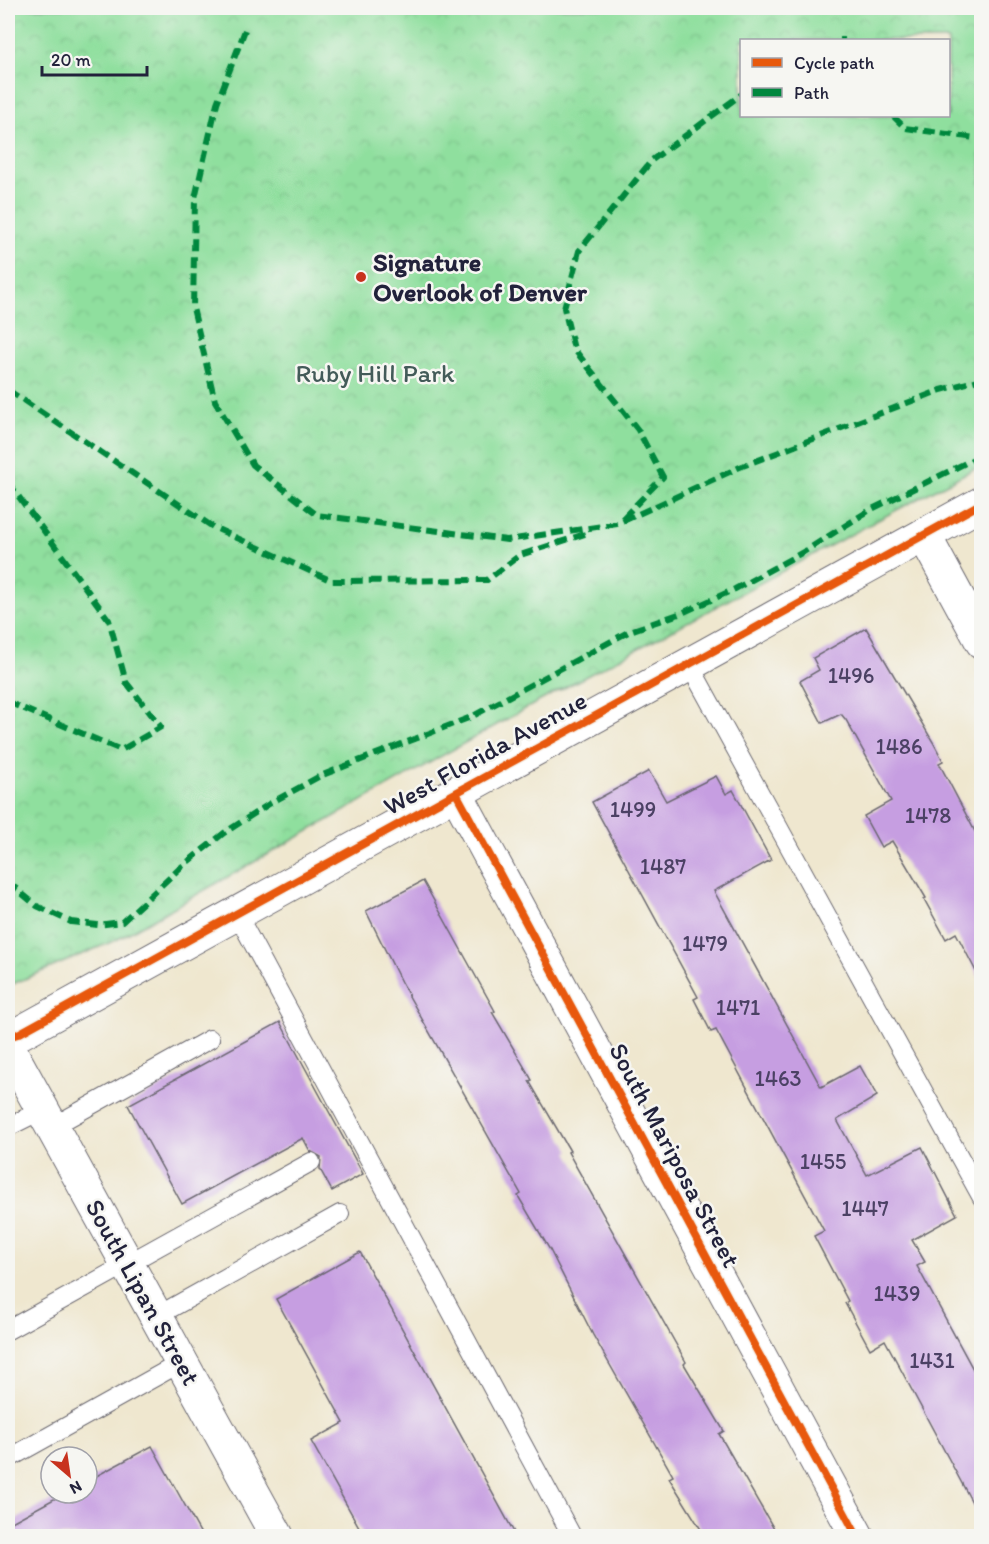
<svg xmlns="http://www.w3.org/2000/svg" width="989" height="1544" viewBox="0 0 989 1544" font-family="Itim,sans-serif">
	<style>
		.park { fill: url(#park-crowns); stroke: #58806c; stroke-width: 1.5; fill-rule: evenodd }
		.building { fill: #c69ee1 }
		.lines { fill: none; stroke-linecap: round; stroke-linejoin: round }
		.service-casing { stroke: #6a676f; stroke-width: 20 }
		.minor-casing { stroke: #6a676f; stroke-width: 35 }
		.tertiary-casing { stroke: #6a676f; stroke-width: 35 }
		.service { stroke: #fff; stroke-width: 18 }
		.minor { stroke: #fff; stroke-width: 33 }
		.tertiary { stroke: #fff; stroke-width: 33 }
		.quiet { stroke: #00873e; stroke-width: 6; stroke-dasharray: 12 6; stroke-linecap: butt }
		.cycleway-casing { stroke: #f6f6f2; stroke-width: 11 }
		.cycleway { stroke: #e8590c; stroke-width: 8 }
		.poi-dot { fill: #c8321e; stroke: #f6f6f2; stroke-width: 2 }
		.labels { text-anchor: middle; stroke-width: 5; stroke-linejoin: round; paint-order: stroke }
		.number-label { font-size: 22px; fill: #4b4164 }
		.poi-label { font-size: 26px; font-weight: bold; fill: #22223b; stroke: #f6f6f2; text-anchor: start }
		.park-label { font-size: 26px; fill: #435b59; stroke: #f6f6f2 }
		.street-label { font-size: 26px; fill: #22223b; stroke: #f6f6f2 }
	</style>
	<defs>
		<pattern id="park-crowns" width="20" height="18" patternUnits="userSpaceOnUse" patternTransform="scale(1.5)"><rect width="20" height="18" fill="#8fdf9e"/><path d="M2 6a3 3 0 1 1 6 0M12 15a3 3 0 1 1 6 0" fill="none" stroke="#7bbf89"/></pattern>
	</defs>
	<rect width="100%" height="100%" fill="#f6f6f2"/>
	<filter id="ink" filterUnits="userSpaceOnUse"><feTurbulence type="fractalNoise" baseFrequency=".0167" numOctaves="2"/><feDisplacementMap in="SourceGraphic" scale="12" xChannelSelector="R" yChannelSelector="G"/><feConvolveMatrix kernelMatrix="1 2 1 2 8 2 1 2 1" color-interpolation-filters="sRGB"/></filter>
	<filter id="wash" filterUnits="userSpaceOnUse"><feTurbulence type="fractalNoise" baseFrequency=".008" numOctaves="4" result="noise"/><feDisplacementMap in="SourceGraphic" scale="24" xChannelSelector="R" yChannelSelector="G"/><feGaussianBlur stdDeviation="1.35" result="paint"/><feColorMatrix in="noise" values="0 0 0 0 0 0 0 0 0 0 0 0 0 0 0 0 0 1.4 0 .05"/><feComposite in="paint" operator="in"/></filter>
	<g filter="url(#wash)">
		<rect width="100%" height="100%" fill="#efe7cf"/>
		<path class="park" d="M8 8H981V465L523 710 118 939 8 986ZM742 40H948V116H742Z"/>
		<g id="blocks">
			<path class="building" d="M866 628 933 742 943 761 939 763 981 843V981L956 933 946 939 924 899 926 898 892 841 881 847 864 816 891 801 846 720 841 714 822 723 800 681 819 670 813 658Z
				M649 771 666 801 716 776 726 794 733 790 771 860 714 891 821 1087 860 1066 877 1096 837 1120 867 1175 922 1147 957 1215 912 1240 925 1262 917 1266 981 1384V1519L885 1340 870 1349 845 1303 848 1301 814 1236 824 1231 716 1030 711 1032 694 999 698 997 592 802Z
				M423 881 495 1011 492 1012 532 1080 529 1081 570 1151 568 1152 686 1362 684 1364 724 1431 719 1434 778 1536H705L669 1478 673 1476 593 1335 550 1250 518 1196 521 1194 401 982 366 911Z
				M280 1022 363 1174 332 1191 320 1169 321 1157 310 1151 303 1138 182 1204 128 1105Z
				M360 1252 516 1536H364L311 1441 344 1423 276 1299Z
				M152 1446 202 1536H8V1524L65 1493H87V1481Z"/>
		</g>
	</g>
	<g filter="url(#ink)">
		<use href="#blocks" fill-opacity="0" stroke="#6a676f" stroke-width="1.5"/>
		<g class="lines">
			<g class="service-casing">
				<path id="service" d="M689 664 982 1198
					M237 914 572 1536
					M8 1127 42 1110
					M52 1127 210 1039
					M157 1316 340 1214
					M8 1330 311 1162
					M8 1459 182 1362"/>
			</g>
			<g class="minor-casing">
				<path id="minor" d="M924 535 982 642
					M456 793 857 1536"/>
			</g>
			<g class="tertiary-casing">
				<path id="tertiary" d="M8 1037 18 1034 982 503
					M8 1047 277 1536"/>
			</g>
			<use href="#service" class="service"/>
			<use href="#minor" class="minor"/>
			<use href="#tertiary" class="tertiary"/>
			<path class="quiet" d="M245 30 217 103 195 198 193 308 215 401 253 465 317 515 507 540 617 524 740 467 941 390 982 379
				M840 40H845
				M893 116 905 128 982 139
				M8 390 213 527 332 581 487 580 520 555 585 534
				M8 482 109 620 126 682 161 727 121 750 8 702
				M623 518 663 477 638 430 574 349 564 308 579 251 652 160 742 94
				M8 882 37 906 71 922 98 925 122 922 180 868 224 833 269 804 320 776 471 717 630 631 682 613 735 589 805 551 870 510 982 455"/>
			<g class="cycleway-casing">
				<path id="cycleway" d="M456 793 857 1536
					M8 1037 18 1034 982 503"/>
			</g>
			<use href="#cycleway" class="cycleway"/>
		</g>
	</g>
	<circle class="poi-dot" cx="361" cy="277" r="6"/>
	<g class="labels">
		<g class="number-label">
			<text x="851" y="683">1496</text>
			<text x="899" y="754">1486</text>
			<text x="633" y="817">1499</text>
			<text x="928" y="823">1478</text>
			<text x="663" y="874">1487</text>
			<text x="705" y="951">1479</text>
			<text x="738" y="1015">1471</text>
			<text x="778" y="1086">1463</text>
			<text x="823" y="1169">1455</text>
			<text x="865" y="1216">1447</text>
			<text x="897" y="1301">1439</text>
			<text x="932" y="1368">1431</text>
		</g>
		<g class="poi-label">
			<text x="373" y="271">Signature<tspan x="373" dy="30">Overlook of Denver</tspan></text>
		</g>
		<g class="park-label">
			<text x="375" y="382">Ruby Hill Park</text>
		</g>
		<g class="street-label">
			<text transform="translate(485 753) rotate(-29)" y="9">West Florida Avenue</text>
			<text transform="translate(675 1155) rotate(62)" y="9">South Mariposa Street</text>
			<text transform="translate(143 1292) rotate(61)" y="9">South Lipan Street</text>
		</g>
	</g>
	<rect width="989" height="1544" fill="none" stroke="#f6f6f2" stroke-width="30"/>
	<rect x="740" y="39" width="210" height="78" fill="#f6f6f2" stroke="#a1a1a9" stroke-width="1.5"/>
	<rect x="752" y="58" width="30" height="9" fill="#e8590c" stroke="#a1a1a9" stroke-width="1.5"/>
	<text x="794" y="69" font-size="18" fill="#22223b">Cycle path</text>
	<rect x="752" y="88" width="30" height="9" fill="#00873e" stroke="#a1a1a9" stroke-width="1.5"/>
	<text x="794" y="99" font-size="18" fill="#22223b">Path</text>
	<g transform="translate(69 1475) rotate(151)"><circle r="28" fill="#f6f6f2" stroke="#a1a1a9" stroke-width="1.5"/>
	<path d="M0-4.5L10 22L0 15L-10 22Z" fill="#c8321e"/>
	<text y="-9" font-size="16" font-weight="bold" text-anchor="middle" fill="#22223b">N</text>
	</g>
	<path d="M42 66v9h105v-9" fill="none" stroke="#22223b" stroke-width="3"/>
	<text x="51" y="66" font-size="18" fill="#22223b" stroke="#f6f6f2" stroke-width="4.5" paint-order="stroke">20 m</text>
</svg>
